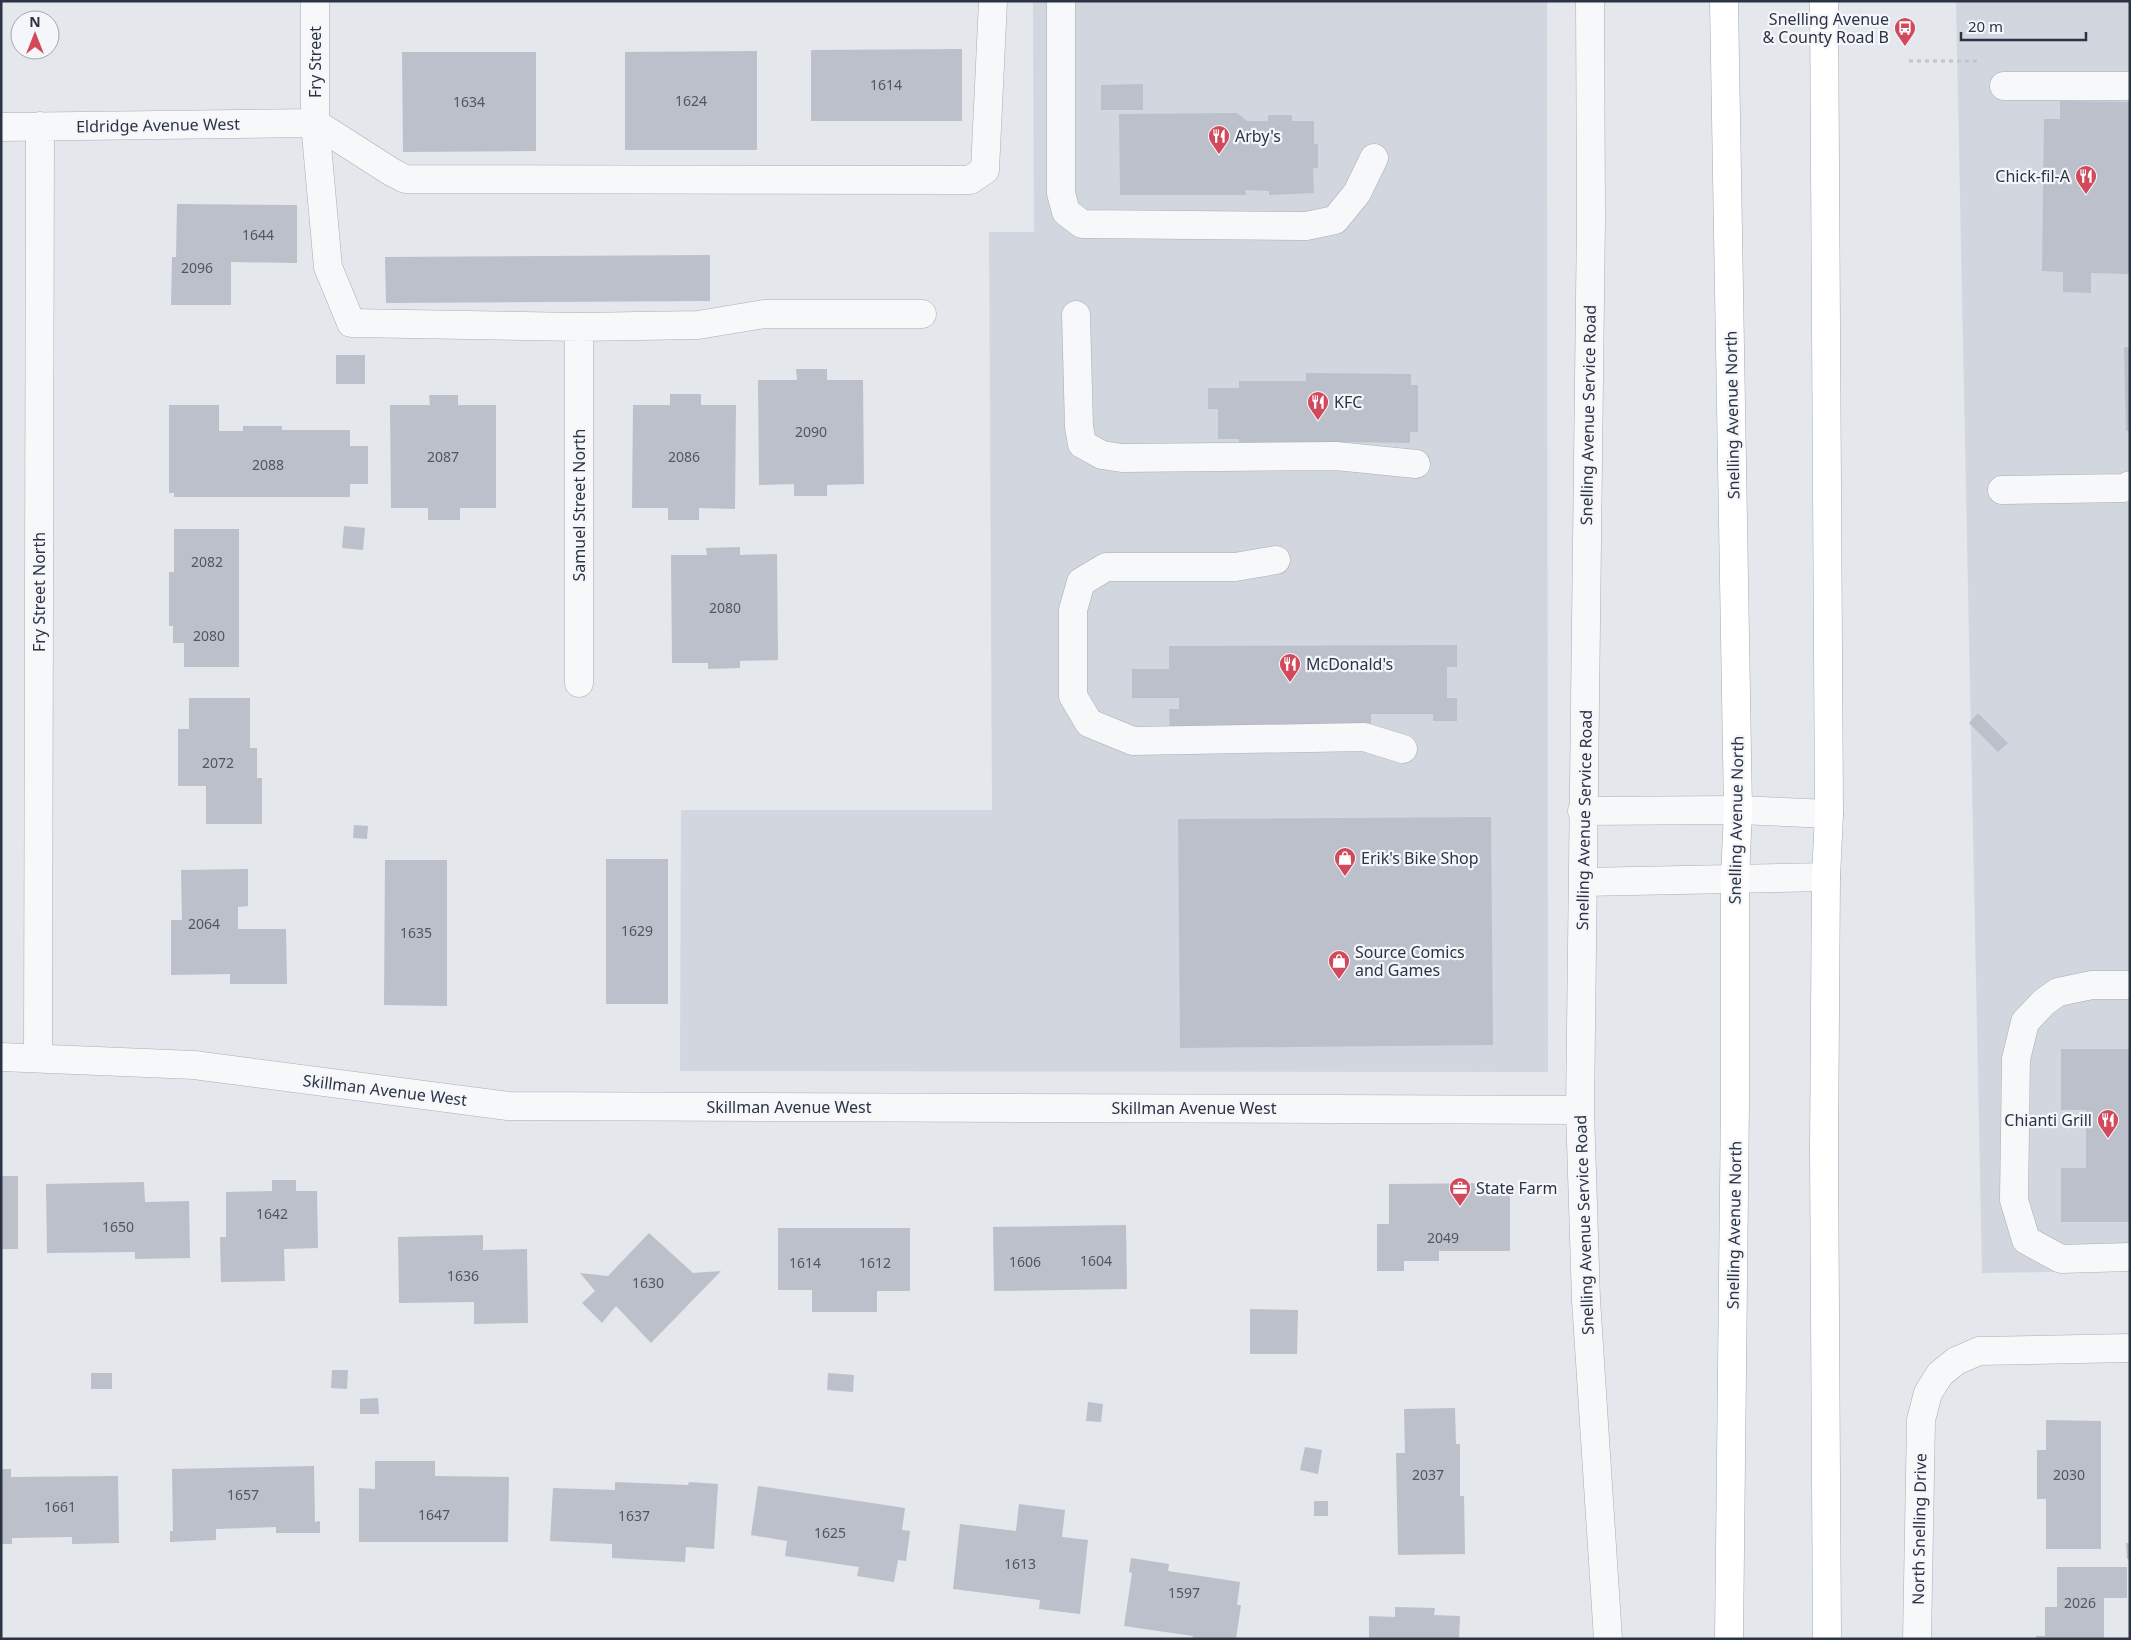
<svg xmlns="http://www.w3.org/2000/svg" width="2131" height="1640" viewBox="0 0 2131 1640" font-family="'Noto Sans',sans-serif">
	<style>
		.built { fill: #d2d6de }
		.building { fill: #bbc0ca }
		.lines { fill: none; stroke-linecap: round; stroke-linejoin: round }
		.minor-casing { stroke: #a9aeb7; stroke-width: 29 }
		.major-casing { stroke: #a3abb8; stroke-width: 29 }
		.path { stroke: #c2c5cb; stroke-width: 3; stroke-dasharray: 4 4; stroke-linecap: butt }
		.minor { stroke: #f7f8fa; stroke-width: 28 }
		.major { stroke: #fff; stroke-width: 28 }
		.labels { text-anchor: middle; stroke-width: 4.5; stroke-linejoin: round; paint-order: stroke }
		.number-label { font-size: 14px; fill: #4f5766 }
		.poi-label { font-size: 16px; fill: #2b3445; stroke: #f4f6f9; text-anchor: start }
		.street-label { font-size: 16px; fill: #2b3445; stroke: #f4f6f9 }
	</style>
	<rect width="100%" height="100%" fill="#e4e7ec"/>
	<path class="built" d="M1033 1H1547L1548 1072 680 1071 681 810H992L989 232H1034Z
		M1956 1H2130V1271L1982 1273Z"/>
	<path class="building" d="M962 49V121H811V50Z
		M757 51V150H625V52Z
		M402 52H536V151L403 152Z
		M1143 84V110H1101V85Z
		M2060 101 2130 102V274L2091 273V293L2063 292V272L2042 271 2044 119H2060Z
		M1237 113 1247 121H1268V115H1292V121H1314V144H1318V168H1313L1314 193 1269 195V191L1245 190 1246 195H1120L1119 114Z
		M177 204 297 205V263L231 262V305H171L172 257H176Z
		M710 255V301L386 303 385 257Z
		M2124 347H2130V431H2126Z
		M336 355H365V384H336Z
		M796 369H827V380H863L864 484 827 485V496H794V484L759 485 758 380H797Z
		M1306 373 1411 374V385H1418V432H1410V443L1347 442 1346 449 1239 444V439H1218V409H1208V388H1239V381H1306Z
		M670 394H701V405H736L735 509 699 508V520H668V508H632L633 405H670Z
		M429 395H458V405H496V508H460V520H428V508H391L390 405H430Z
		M169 405H219V431H243V426H282V430H350V446H368V484H350V497H174V493H169Z
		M344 526 365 528 363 550 342 548Z
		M174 529H239V667H184V643H173V626H169V572H174Z
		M740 547V555L777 554 778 660 740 661V668L708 669V663H672L671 555H707L706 548Z
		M1457 645V667H1447V698H1457V721H1433V714H1371V734L1170 737 1169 709H1179V698H1132V669H1169V646Z
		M189 698H250V748H257V778H262V824H206V786H178V729H189Z
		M1978 713 2008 743 1998 752 1969 723Z
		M1491 817 1493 1045 1180 1048 1178 819Z
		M354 825 368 826 367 839 353 838Z
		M606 859H668V1004H606Z
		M385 860H447V1006L384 1005Z
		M248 869V906L238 907V929H286L287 984H230V974L171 975V920H182L181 870Z
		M2061 1049H2130V1222H2061V1168H2086V1110H2061Z
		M1 1176H18V1249H1Z
		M272 1180H296V1191H317L318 1248 284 1249 285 1281 221 1282 220 1237H226V1192L272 1191Z
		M144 1182 145 1202 189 1201 190 1258 135 1259V1252L47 1253 46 1184Z
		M1510 1183V1251H1439V1261H1404V1271H1377V1224H1389V1184Z
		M1126 1225 1127 1289 994 1291 993 1227Z
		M778 1228H910V1291H877V1312H812V1290H778Z
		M649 1233 693 1273 721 1271 651 1343 616 1306 602 1323 582 1303 595 1291 580 1273 608 1276Z
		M483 1235V1250L527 1249 528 1323 474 1324V1302L399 1303 398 1237Z
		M1250 1309 1298 1310 1297 1354H1250Z
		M332 1370H348L347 1389 331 1388Z
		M91 1373H112V1389H91Z
		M828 1373 854 1375 853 1392 827 1390Z
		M378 1398 379 1414H360V1399Z
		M1088 1402 1103 1404 1101 1422 1086 1421Z
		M1455 1408 1456 1444H1460V1496H1464L1465 1554 1398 1555 1396 1453H1405L1404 1409Z
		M2046 1420 2101 1421V1549H2046V1499H2037V1450H2046Z
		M1305 1447 1322 1450 1318 1474 1300 1470Z
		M375 1461H435V1476L509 1477 508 1542H359V1488L375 1489Z
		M314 1466 315 1522 320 1521V1533H276V1527L216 1529V1540L170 1542V1531H173L172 1469Z
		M1 1469H11V1477L118 1476 119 1543 72 1544V1537L12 1538V1544H1Z
		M615 1482 688 1485 689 1482 718 1484 714 1549 686 1547 685 1562 612 1558V1544L550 1541 553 1488 615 1490Z
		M758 1486 905 1508 902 1530 910 1531 906 1561 898 1560 894 1582 857 1576 859 1567 785 1556 787 1541 751 1535Z
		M1314 1501H1328V1516H1314Z
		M1019 1504 1065 1510 1062 1537 1088 1540 1080 1614 1039 1609 1040 1600 953 1589 960 1524 1016 1531Z
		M2126 1543H2130V1559H2127Z
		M1131 1558 1169 1564 1168 1571 1240 1582 1237 1605H1241L1236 1639H1192L1193 1636 1124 1626 1132 1573 1129 1572Z
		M2057 1567H2127V1598H2104V1639H2036V1636H2045V1607H2057Z
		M1395 1607 1435 1608 1434 1615 1460 1616 1459 1639H1369V1616L1395 1617Z"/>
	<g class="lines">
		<g class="minor-casing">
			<path id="minor" d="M315 1V123L328 267 351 323 579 327 698 325 764 314H922
				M1061 1V193L1066 212 1082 224 1306 226 1335 220 1357 193 1374 158
				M1590 1 1591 217 1580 1110 1586 1300 1608 1639
				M2004 86H2130
				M315 123 390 171 405 179 970 180 985 170 993 1
				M1 127 315 123
				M1076 315 1079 427 1082 444 1102 455 1122 458 1336 456 1416 464
				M2002 490 2124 488 2130 485
				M1276 560 1235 567H1106L1081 582 1073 610V696L1089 723 1133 741 1364 737 1403 749
				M579 683V327
				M1582 811 1738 810 1829 814
				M1583 882 1826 877
				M2130 985H2092L2058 992 2044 1002 2025 1022 2016 1059 2014 1200 2026 1240 2061 1259 2130 1257
				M1 1057 194 1065 508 1106 1580 1110
				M38 1057 40 126
				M1917 1639 1921 1420 1928 1393 1940 1374 1956 1361 1979 1351 2130 1348"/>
		</g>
		<g class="major-casing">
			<path id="major" d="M1724 1 1738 810 1735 879V1102L1729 1639
				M1824 1 1829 814 1826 877 1824 1150 1827 1639"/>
		</g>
		<path class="path" d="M1909 61H1978"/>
		<use href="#minor" class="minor"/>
		<use href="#major" class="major"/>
	</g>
	<defs>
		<g id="bus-pin" transform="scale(1.125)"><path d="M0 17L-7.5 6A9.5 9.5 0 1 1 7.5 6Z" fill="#d1495b" stroke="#f4f6f9"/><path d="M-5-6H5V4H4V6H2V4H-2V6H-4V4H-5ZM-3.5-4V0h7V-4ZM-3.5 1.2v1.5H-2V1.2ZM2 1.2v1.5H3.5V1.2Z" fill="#fff"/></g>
		<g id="restaurant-pin" transform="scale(1.125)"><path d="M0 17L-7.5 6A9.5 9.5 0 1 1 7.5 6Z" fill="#d1495b" stroke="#f4f6f9"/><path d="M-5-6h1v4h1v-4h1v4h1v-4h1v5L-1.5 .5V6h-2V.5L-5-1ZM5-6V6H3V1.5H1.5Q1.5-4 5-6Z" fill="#fff"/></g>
		<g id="shop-pin" transform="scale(1.125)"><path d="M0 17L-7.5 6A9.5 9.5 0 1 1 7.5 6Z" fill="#d1495b" stroke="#f4f6f9"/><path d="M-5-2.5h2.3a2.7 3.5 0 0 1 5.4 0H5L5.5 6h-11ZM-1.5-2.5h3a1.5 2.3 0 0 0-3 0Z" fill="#fff"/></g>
		<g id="office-pin" transform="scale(1.125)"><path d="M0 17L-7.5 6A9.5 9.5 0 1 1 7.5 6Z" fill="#d1495b" stroke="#f4f6f9"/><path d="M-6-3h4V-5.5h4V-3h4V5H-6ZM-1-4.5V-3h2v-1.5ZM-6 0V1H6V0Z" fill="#fff"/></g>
	</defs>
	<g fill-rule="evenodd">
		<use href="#bus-pin" x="1905" y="28"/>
		<use href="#restaurant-pin" x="1219" y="136"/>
		<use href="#restaurant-pin" x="2086" y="176"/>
		<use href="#restaurant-pin" x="1318" y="402"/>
		<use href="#restaurant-pin" x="1290" y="664"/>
		<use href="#shop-pin" x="1345" y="858"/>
		<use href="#shop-pin" x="1339" y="961"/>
		<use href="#restaurant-pin" x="2108" y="1120"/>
		<use href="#office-pin" x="1460" y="1188"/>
	</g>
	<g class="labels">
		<g class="number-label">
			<text x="886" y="90">1614</text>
			<text x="691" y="106">1624</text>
			<text x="469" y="107">1634</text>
			<text x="258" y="240">1644</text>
			<text x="197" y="273">2096</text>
			<text x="811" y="437">2090</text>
			<text x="443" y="462">2087</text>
			<text x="684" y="462">2086</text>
			<text x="268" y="470">2088</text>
			<text x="207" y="567">2082</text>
			<text x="725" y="613">2080</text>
			<text x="209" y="641">2080</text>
			<text x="218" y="768">2072</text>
			<text x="204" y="929">2064</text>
			<text x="637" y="936">1629</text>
			<text x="416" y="938">1635</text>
			<text x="272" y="1219">1642</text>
			<text x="118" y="1232">1650</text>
			<text x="1443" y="1243">2049</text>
			<text x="1096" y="1266">1604</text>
			<text x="1025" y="1267">1606</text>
			<text x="805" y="1268">1614</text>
			<text x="875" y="1268">1612</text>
			<text x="463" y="1281">1636</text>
			<text x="648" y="1288">1630</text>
			<text x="1428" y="1480">2037</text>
			<text x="2069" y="1480">2030</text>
			<text x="243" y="1500">1657</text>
			<text x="60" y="1512">1661</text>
			<text x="434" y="1520">1647</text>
			<text x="634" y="1521">1637</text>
			<text x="830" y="1538">1625</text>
			<text x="1020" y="1569">1613</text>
			<text x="1184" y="1598">1597</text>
			<text x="2080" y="1608">2026</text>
		</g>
		<g class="poi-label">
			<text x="1889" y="25" text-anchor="end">Snelling Avenue<tspan x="1889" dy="18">&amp; County Road B</tspan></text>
			<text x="1235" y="142">Arby's</text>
			<text x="2070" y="182" text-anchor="end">Chick-fil-A</text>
			<text x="1334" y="408">KFC</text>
			<text x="1306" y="670">McDonald's</text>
			<text x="1361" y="864">Erik's Bike Shop</text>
			<text x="1355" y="958">Source Comics<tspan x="1355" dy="18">and Games</tspan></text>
			<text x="2092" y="1126" text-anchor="end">Chianti Grill</text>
			<text x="1476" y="1194">State Farm</text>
		</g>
		<g class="street-label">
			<text transform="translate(315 62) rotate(-90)" y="6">Fry Street</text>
			<text transform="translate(158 125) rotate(-1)" y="6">Eldridge Avenue West</text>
			<text transform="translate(1588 415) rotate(-89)" y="6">Snelling Avenue Service Road</text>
			<text transform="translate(1732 415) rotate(-91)" y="6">Snelling Avenue North</text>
			<text transform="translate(579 505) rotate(-90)" y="6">Samuel Street North</text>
			<text transform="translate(39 592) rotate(-90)" y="6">Fry Street North</text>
			<text transform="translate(1584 820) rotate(-89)" y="6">Snelling Avenue Service Road</text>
			<text transform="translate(1736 820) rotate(-89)" y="6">Snelling Avenue North</text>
			<text transform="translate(385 1090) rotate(7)" y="6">Skillman Avenue West</text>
			<text x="789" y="1113">Skillman Avenue West</text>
			<text x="1194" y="1114">Skillman Avenue West</text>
			<text transform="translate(1584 1225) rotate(-92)" y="6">Snelling Avenue Service Road</text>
			<text transform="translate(1734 1225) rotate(-89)" y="6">Snelling Avenue North</text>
			<text transform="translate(1919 1529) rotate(-89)" y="6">North Snelling Drive</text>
		</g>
	</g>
	<rect width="2131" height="1640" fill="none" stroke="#2b3445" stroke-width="5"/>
	<g transform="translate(35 35)"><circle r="24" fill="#f4f6f9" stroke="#a4a8b1"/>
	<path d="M0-4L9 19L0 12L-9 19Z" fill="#d1495b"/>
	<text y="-8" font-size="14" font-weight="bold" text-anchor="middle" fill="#2b3445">N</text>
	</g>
	<path d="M1961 32v8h125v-8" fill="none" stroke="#2b3445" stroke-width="2.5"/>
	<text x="1968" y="32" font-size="15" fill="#2b3445" stroke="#f4f6f9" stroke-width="4" paint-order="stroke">20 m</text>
</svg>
